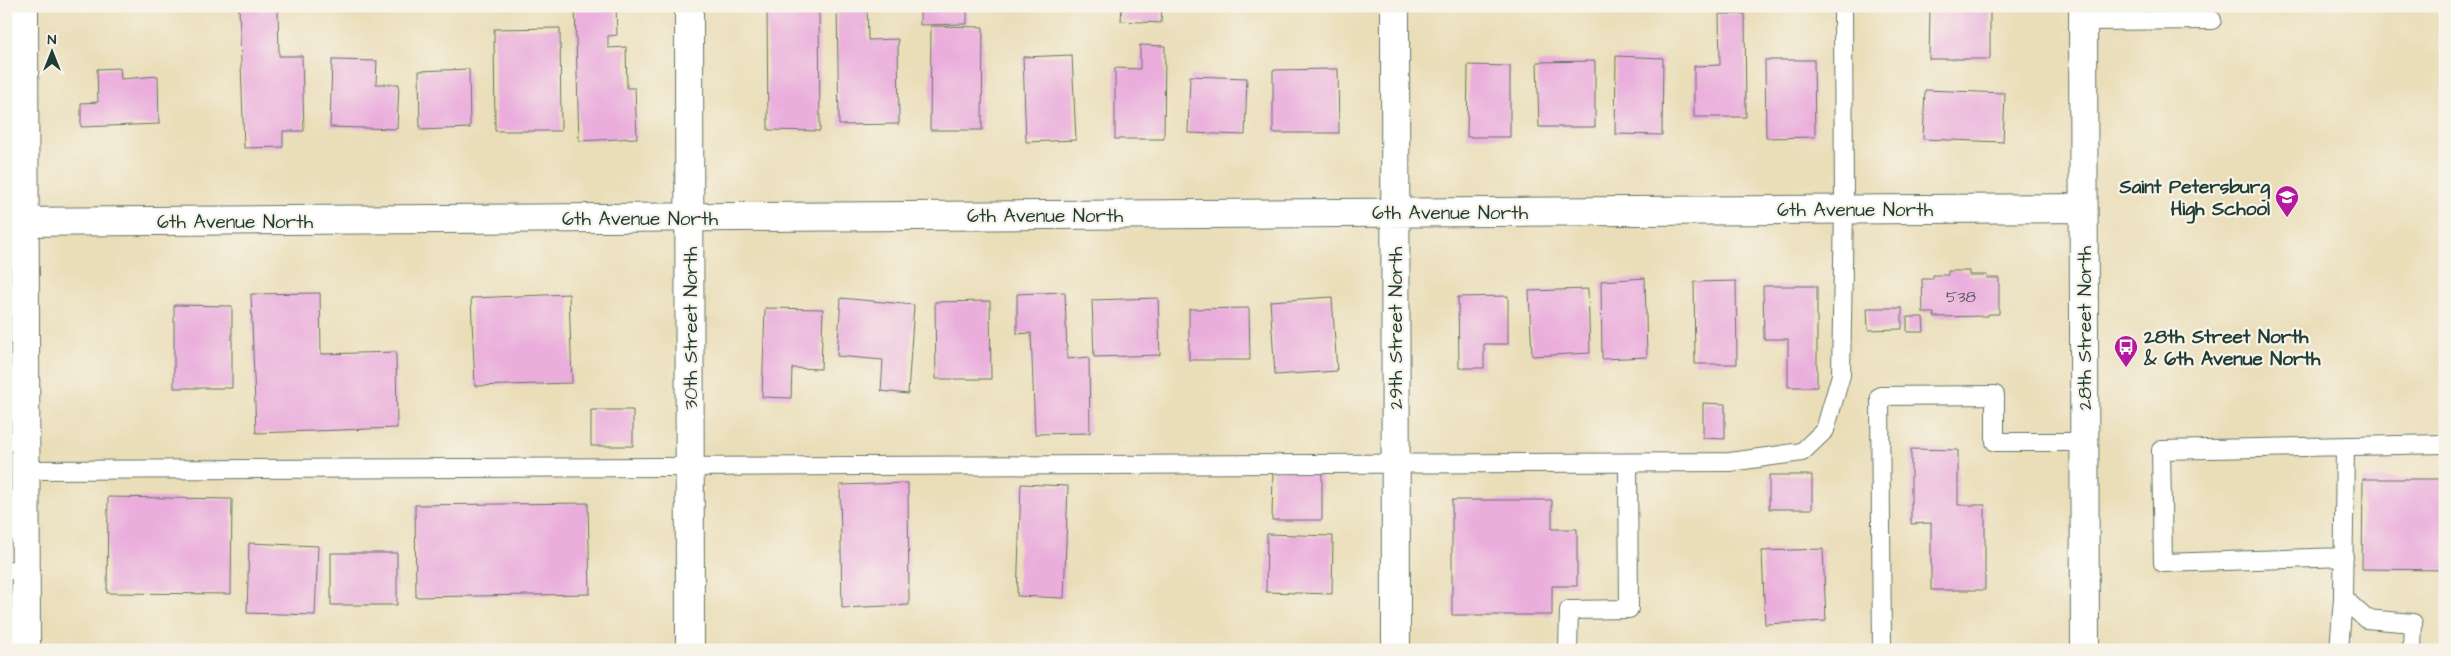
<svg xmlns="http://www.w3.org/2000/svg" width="2451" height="656" viewBox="0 0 2451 656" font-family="'Architects Daughter',sans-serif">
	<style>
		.building { fill: #eaaddc }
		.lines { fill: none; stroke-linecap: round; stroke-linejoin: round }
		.service-casing { stroke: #667563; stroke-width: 20 }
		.minor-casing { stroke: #667563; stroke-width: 30 }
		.tertiary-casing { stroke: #667563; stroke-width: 30 }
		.service { stroke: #fff; stroke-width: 18 }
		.minor { stroke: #fff; stroke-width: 28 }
		.tertiary { stroke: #fff; stroke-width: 28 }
		.labels { text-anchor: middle; stroke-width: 4.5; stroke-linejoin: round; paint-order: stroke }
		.number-label { font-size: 16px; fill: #52595e }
		.poi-label { font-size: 19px; font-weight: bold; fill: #1f3d34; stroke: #f7f3e8; text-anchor: end }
		.street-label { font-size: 19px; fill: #1f3d34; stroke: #f7f3e8 }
	</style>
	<rect width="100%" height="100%" fill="#f7f3e8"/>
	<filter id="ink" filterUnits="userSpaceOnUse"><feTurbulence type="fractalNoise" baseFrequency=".02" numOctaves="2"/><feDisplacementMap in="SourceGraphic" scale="10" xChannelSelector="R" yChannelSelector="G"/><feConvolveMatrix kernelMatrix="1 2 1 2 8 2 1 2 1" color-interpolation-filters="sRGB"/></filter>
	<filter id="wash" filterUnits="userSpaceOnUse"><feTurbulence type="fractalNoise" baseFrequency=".0096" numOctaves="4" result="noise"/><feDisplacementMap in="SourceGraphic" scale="20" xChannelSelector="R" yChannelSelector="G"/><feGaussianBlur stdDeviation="1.12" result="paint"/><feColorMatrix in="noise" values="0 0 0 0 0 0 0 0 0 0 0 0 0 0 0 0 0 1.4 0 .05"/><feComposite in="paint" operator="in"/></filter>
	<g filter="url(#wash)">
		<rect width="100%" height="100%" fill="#eadeb9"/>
		<g id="blocks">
			<path class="building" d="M239 6H278L279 56H302L304 131H283V147L244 148Z
				M575 6H616L617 35 608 36V48L626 47 627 88H635L637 138 579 141Z
				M767 6H819L820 131 768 130Z
				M837 6H867L868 40 898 39 899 124 839 125Z
				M920 6H967V24L920 25Z
				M1122 6H1162L1161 23 1121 21Z
				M1930 10H1990V59H1929Z
				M1719 14H1745L1746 117H1694V66L1720 65Z
				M931 26 983 27 982 130H930Z
				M560 28 561 131H495L494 29Z
				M1140 45 1165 46 1164 139H1115V68L1140 69Z
				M1072 55 1076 140 1026 142 1023 57Z
				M1616 56 1663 58 1662 135 1615 134Z
				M332 60 377 61 376 84H399L397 129 330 127Z
				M1765 60H1814L1815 137 1766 138Z
				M1595 61V127H1539L1537 62Z
				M1468 65 1510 66V137H1467Z
				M120 68 121 79 158 76 159 124 81 127V103L98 102 97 69Z
				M469 69 470 128 420 130 419 71Z
				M1338 69 1339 133H1273V70Z
				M1190 76 1247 78 1245 135 1188 133Z
				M1925 90 2005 93 2003 142 1923 139Z
				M1948 271H1969V275H1987V278H1999V314H1988V316L1934 317V313H1923L1922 279H1933V275H1948Z
				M1645 278 1647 357 1602 359 1601 281Z
				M1736 281 1737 364H1695L1694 282Z
				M1763 286H1817V387H1788V339H1764Z
				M1588 289 1590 353 1532 356 1529 291Z
				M1065 292 1067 359 1089 357 1090 433 1035 434 1031 333 1017 334V294Z
				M320 293 321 354 396 352 397 428 256 433 251 294Z
				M569 294 572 383 475 386 471 298Z
				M1508 296V344H1484V368H1459L1458 297Z
				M1332 297 1337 371 1275 375 1270 301Z
				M841 298 914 305 908 394 881 391 883 360 837 356Z
				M1158 298 1160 355 1094 357 1092 300Z
				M990 301 991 379H936L935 302Z
				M174 305 232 306V388H174Z
				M765 308 823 309 821 369 792 368 791 398 762 397Z
				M1249 308 1250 360H1189V309Z
				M1867 308H1902V329L1868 330Z
				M1907 317H1923L1924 332H1907Z
				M1703 403 1725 404V439L1703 438Z
				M591 410H633V446H591Z
				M1911 449 1958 450V505H1985V590H1931V523L1911 524Z
				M1273 470H1322V520H1272Z
				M1769 475H1812V509H1769Z
				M2363 479H2445V570L2362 569Z
				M908 483 909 605 842 608 840 485Z
				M1021 484 1068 486 1064 598 1017 596Z
				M108 497 232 499 231 594 107 593Z
				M1452 500H1552V529H1577V586H1552V615H1452Z
				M588 503 590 594 416 597 415 505Z
				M1267 534 1333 536 1332 594 1266 592Z
				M249 543 318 546 315 615 247 613Z
				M1823 549 1826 621 1765 624 1762 551Z
				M331 553H397V605H331Z"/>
		</g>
	</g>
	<g filter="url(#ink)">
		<use href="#blocks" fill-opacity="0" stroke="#667563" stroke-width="1"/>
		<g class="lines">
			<g class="service-casing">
				<path id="service" d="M2083 21 2212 20
					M6 441H25
					M2345 447 2343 598 2366 619 2413 623 2412 650
					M25 470 1730 462 1802 452 1825 430 1841 375 1844 209 1843 6
					M2344 557 2163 563 2161 450 2445 444
					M6 570 26 571
					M6 631 26 636
					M1568 650 1569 610 1629 609 1628 463
					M1882 650 1880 396 1995 395V442H2084
					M2339 650 2343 598"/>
			</g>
			<g class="minor-casing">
				<path id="minor" d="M689 6 690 650
					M1395 6 1396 650
					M6 222 2083 208"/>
			</g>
			<g class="tertiary-casing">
				<path id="tertiary" d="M24 6 26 650
					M2083 6 2085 650"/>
			</g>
			<use href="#service" class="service"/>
			<use href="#minor" class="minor"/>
			<use href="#tertiary" class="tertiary"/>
		</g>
	</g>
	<defs>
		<g id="school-pin" transform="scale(1.25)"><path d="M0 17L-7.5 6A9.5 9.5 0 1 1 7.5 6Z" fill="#b5179e" stroke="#f7f3e8"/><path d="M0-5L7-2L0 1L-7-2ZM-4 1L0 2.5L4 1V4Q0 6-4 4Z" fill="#fff"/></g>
		<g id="bus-pin" transform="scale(1.25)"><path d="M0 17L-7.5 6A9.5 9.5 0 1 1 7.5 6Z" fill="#b5179e" stroke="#f7f3e8"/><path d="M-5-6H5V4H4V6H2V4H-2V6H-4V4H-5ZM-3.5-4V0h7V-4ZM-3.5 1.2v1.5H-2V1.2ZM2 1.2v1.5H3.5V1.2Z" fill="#fff"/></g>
	</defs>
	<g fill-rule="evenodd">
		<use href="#school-pin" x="2287" y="197"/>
		<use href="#bus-pin" x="2126" y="347"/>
	</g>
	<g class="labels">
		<g class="number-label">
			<text x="1961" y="302">538</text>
		</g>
		<g class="poi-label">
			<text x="2270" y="193">Saint Petersburg<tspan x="2270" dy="22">High School</tspan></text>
			<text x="2144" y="343" text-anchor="start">28th Street North<tspan x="2144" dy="22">&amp; 6th Avenue North</tspan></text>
		</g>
		<g class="street-label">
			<text x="1855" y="216">6th Avenue North</text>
			<text x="1450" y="219">6th Avenue North</text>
			<text x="1045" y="222">6th Avenue North</text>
			<text x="640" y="225">6th Avenue North</text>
			<text x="235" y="228">6th Avenue North</text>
			<text transform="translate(690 328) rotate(-90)" y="7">30th Street North</text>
			<text transform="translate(1395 328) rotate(-90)" y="7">29th Street North</text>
			<text transform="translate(2084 328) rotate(-90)" y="7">28th Street North</text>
		</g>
	</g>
	<rect width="2451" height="656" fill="none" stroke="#f7f3e8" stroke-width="25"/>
	<g transform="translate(52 52)" stroke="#f7f3e8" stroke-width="4" paint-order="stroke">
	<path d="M0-4L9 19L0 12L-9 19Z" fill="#1f3d34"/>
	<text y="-8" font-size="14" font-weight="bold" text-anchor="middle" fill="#1f3d34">N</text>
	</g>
</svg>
